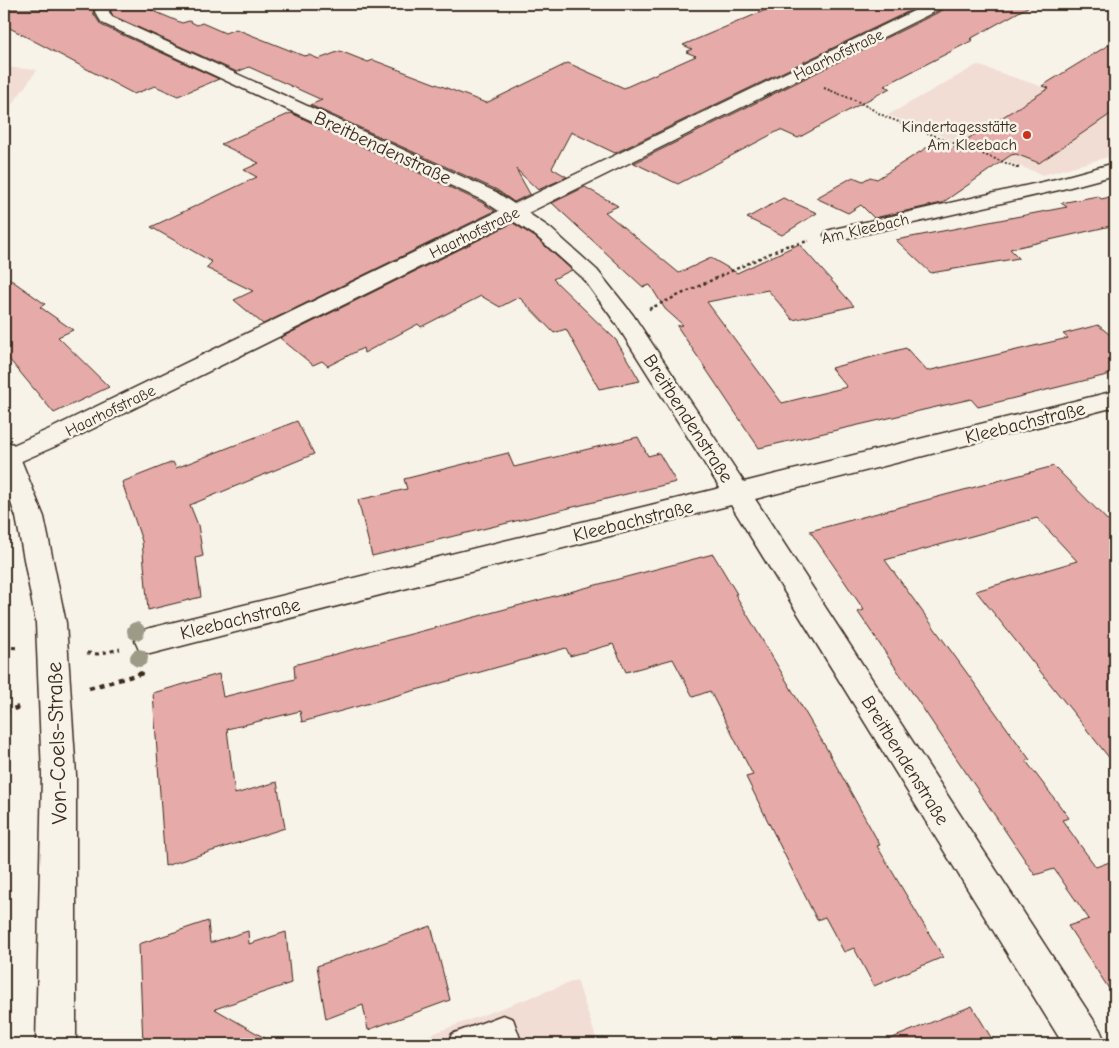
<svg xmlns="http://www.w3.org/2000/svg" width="1119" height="1048" viewBox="0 0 1119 1048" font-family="'Comic Neue',sans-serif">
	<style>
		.built { fill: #f2ddd5 }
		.building { fill: #e6aba9; stroke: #3b2a1e }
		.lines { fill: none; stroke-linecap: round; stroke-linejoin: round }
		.lane-casing { stroke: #3b2a1e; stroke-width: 3 }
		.street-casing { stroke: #3b2a1e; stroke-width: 3 }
		.secondary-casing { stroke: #3b2a1e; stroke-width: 3 }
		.path-far3 { stroke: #3b2a1e; stroke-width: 2; stroke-dasharray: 2 2; stroke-linecap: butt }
		.path-far2 { stroke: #3b2a1e; stroke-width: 2.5; stroke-dasharray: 3 3; stroke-linecap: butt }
		.path-far1 { stroke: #3b2a1e; stroke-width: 3; stroke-dasharray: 4 4; stroke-linecap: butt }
		.path { stroke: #3b2a1e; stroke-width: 4.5; stroke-dasharray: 5 5; stroke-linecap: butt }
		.lane { fill: #f7f3e8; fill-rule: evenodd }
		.street { fill: #f7f3e8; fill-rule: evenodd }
		.secondary { fill: #f7f3e8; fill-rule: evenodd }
		.tree { fill: #9e9a88 }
		.poi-dot { fill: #c8321e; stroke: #f7f3e8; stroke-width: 2 }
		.labels { text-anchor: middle; stroke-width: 5; stroke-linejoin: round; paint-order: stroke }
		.far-street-label { font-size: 16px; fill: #3b2a1e; stroke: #f7f3e8 }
		.far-poi-label { font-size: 16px; fill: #3b2a1e; stroke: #f7f3e8; text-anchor: end }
		.street-label { font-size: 19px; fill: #3b2a1e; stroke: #f7f3e8 }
		.near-street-label { font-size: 22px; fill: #3b2a1e; stroke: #f7f3e8 }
	</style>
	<rect width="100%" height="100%" fill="#f7f3e8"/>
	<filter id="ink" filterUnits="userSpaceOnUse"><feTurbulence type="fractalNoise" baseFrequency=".02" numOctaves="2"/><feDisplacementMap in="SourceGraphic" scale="10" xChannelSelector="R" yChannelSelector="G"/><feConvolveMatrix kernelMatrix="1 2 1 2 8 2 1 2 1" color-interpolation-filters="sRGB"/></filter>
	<g filter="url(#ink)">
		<path class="built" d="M977 65 1115 111V155L1043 175 888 115Z
			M4 67 37 70 4 116Z
			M577 980 598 1044H405Z"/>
		<path class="building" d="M59 4H94L93 13 101 25 219 79 178 96 155 86 134 94 4 25V9H55Z
			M112 4H137L182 23 189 21 197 25 202 23 225 33 236 29 304 56 309 55 319 59 340 51 368 62 373 60 486 103 568 63 624 88 696 56 686 52 692 49 683 45 780 4H924L615 153 571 132 552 168 567 177 538 190 516 169 530 194 514 202 497 190 310 105 322 100 249 67 237 72 113 16 111 12Z
			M948 4H1033L970 39 973 40 884 86 890 88 798 138 780 130 678 184 634 163 945 9Z
			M1115 41V111L1039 163 1016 154 1011 155 942 203 874 218 861 205 848 213 816 198 853 177 863 181 870 177 877 179 934 143 950 150 1049 88 1042 86Z
			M291 113 481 202 495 211 263 324 234 300 253 291 206 268 212 262 151 227 257 177 244 170 259 163 221 144Z
			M585 187 618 206 605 212 679 273 711 258 737 273 799 244 854 306 793 320 768 290 707 302 782 403 847 387 831 368 906 348 927 371 1068 338 1063 334 1098 325 1115 339V373L978 407 971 399 759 448 677 326 683 325 665 309 650 285 643 287 552 203Z
			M1098 196 1101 199 1115 196V225L1010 249 1019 258 931 273 896 240 1067 207 1061 203Z
			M783 198 817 213 782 235 747 218Z
			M513 223 535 237 572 270 553 279 616 340 640 381 599 389 566 329 554 333 519 297 500 307 481 296 421 327 418 324 364 353 363 348 328 366 322 361 313 365 280 338Z
			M4 275 45 304 40 307 73 330 58 337 109 387 54 413 4 353Z
			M297 421 314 454 190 505 198 525 203 556 196 558 201 597 148 610 142 541 122 482 173 462 176 468Z
			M638 437 648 456 659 453 676 482 372 556 358 500 407 489 404 479 508 453 514 467Z
			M1054 466 1115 528V765L976 591 1077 561 1037 518 885 560 1030 760 1026 761 1069 818 1062 820 1096 867 1115 860V998L1068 926 1089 919 1054 869 1035 875 858 612 864 610 810 531Z
			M713 554 737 594H735L828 751 880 845 877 846 943 957 874 986 854 948 844 952 825 917 817 920 746 777 753 775 710 691 693 697 673 659 626 672 613 644 570 656 566 648 302 722 300 711 227 729 235 794 277 782 285 828 165 866 153 693 219 674 223 697 295 679 294 665Z
			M208 921 210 943 248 931 249 944 286 932 291 983 215 1009 275 1044H143L139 944Z
			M431 926 450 1000 368 1030 363 1005 326 1019 317 966Z
			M972 1006 995 1044H880V1043Z"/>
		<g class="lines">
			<g class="lane-casing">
				<path id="lane" d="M503 1015 513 1019 522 1044H448L452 1034Z"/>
			</g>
			<g class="street-casing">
				<path id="street" d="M96 4H110L109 12 112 17 496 192 514 204 928 4H946L944 7 528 213 550 228 597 270 633 315 744 482 1115 391V407L755 499 1100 1030 1106 1044H1063L731 505 150 654 139 650 135 641 139 632 150 628 720 488 615 322 583 278 536 236 513 221 72 439 17 463 8 466 4 465V449L54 427 499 211 482 200 102 23 95 12Z
					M1115 163V175L1059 190 834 241 827 239 824 235 827 231 834 229 1056 179Z"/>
			</g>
			<g class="secondary-casing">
				<path id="secondary" d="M4 441 13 444 17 450 44 517 66 623 76 775V1044H36L42 775 36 623 16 517 4 483Z"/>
			</g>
			<path class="path-far3" d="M824 88 857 101 886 117 1019 168"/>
			<path class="path-far2" d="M1016 167 1019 168
				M649 309 786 246 809 241"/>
			<path class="path-far1" d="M4 647 18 648
				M87 653 98 654 120 649
				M139 674 145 672"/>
			<path class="path" d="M89 688 143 673
				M4 712 22 706"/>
			<use href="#lane" class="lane"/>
			<use href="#street" class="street"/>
			<use href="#secondary" class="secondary"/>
		</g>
		<g class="tree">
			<circle cx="136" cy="631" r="9"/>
			<circle cx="139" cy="658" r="9"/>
		</g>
	</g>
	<circle class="poi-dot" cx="1027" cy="135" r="5"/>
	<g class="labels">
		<g class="far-street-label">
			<text transform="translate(838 54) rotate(-26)" y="6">Haarhofstraße</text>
			<text transform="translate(865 228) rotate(-13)" y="6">Am Kleebach</text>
			<text transform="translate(474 232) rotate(-26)" y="6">Haarhofstraße</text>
			<text transform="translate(110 410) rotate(-26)" y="6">Haarhofstraße</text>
		</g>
		<g class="far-poi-label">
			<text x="1017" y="132">Kindertagesstätte<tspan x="1017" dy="18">Am Kleebach</tspan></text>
		</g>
		<g class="street-label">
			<text transform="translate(383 147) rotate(25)" y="7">Breitbendenstraße</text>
			<text transform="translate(689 418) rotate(57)" y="7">Breitbendenstraße</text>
			<text transform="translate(1025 422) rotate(-14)" y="7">Kleebachstraße</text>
			<text transform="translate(633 520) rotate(-14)" y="7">Kleebachstraße</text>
			<text transform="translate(240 618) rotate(-14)" y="7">Kleebachstraße</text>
			<text transform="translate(906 760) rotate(58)" y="7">Breitbendenstraße</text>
		</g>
		<g class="near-street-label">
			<text transform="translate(56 743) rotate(-92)" y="8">Von-Coels-Straße</text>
		</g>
	</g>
	<rect width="1119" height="1048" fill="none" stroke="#f7f3e8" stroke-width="20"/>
	<rect x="10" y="10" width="1099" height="1028" fill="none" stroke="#3b2a1e" stroke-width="2" filter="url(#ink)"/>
</svg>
